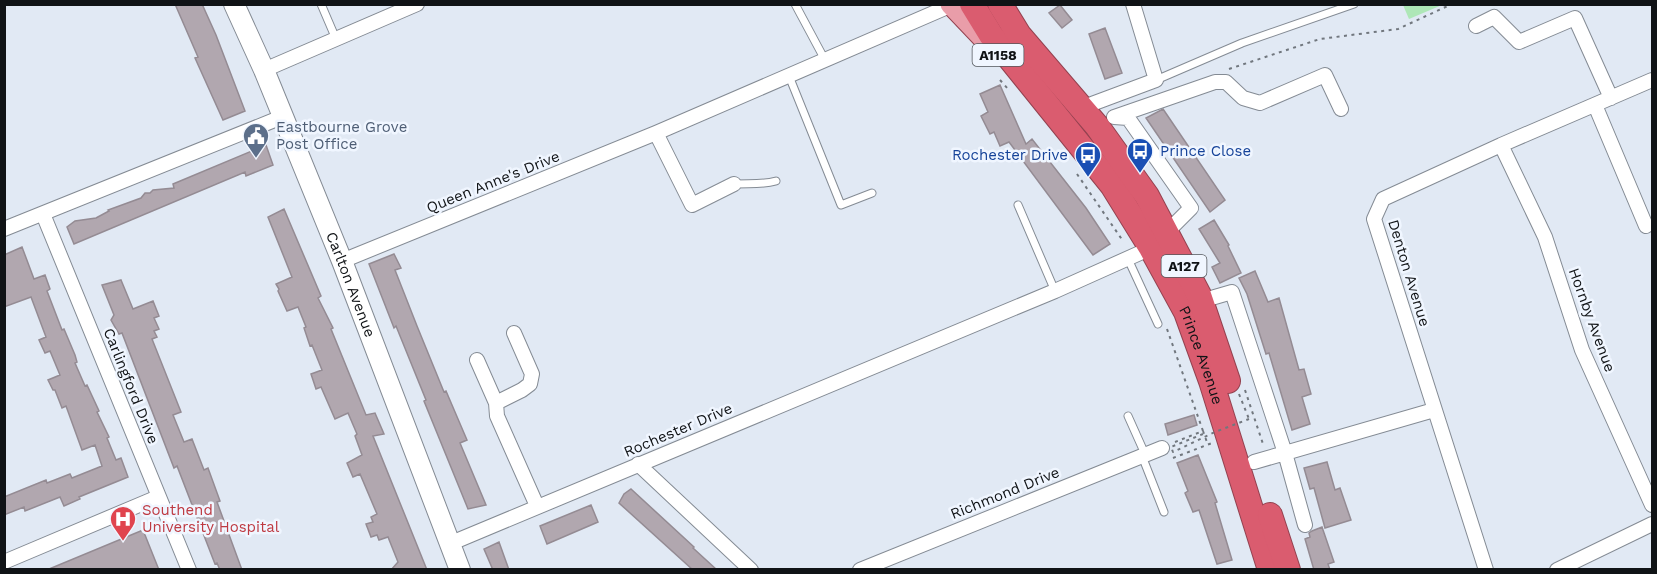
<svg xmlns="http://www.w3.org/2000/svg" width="1657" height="574" viewBox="0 0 1657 574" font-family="'Work Sans',sans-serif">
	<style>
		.green { fill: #aee7b7 }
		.building { fill: #b1a7af; stroke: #948b93; stroke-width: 1.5 }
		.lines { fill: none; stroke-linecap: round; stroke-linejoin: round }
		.lane-casing { stroke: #848b94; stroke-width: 9 }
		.street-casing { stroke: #848b94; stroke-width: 16 }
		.secondary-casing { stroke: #848b94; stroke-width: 22 }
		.primary-casing { stroke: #934250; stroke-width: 23 }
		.highway-casing { stroke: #934250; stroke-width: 26 }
		.path { stroke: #71777e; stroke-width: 2; stroke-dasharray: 3 4.5; stroke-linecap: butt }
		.lane { stroke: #fff; stroke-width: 7 }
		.street { stroke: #fff; stroke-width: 14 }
		.secondary { stroke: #fff; stroke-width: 20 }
		.primary { stroke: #e99da9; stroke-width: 21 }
		.highway { stroke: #da5c6f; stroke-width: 24 }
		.path-bridge { stroke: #71777e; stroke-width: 2; stroke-dasharray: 3 4.5; stroke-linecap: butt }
		.labels { text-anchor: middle; stroke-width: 5; stroke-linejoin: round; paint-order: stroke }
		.shield { fill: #f0f6ff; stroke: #53575c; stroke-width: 1.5 }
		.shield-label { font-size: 14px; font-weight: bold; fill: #101316 }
		.service-label { font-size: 15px; fill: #4e5e75; stroke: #f0f6ff; text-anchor: start }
		.transit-label { font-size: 15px; fill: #164399; stroke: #f0f6ff; text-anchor: start }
		.street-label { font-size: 15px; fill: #101316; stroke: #f0f6ff }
		.health-label { font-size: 15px; fill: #be3a42; stroke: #f0f6ff; text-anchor: start }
	</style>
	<rect width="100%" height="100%" fill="#e1e9f4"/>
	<path class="green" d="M1403 5V4L1442 5 1409 19Z"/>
	<path class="building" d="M175 4H202L216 35 245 111 223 120 195 58 198 57Z
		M1060 5 1072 20 1062 28 1049 13Z
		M1105 28 1122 73 1105 79 1089 34Z
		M1000 85 1026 144 1032 139 1086 208 1110 244 1093 255 1009 142 1000 146 994 132 990 134 981 116 988 112 980 94Z
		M1163 109 1225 200 1210 212 1146 118Z
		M266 145 273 165 246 176 245 172 74 244 67 227 75 221 96 218 109 211 108 210 141 198 145 193H150L153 190 174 188 173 184Z
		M284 209 321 296 318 298 333 328 331 329 366 415 375 413 384 434 373 436 427 570H391L398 562 388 537 379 540 377 535 371 537 366 524 373 522 371 517 377 514 360 474 353 477 347 463 362 455 355 436 357 434 348 413 335 419 321 387 316 389 311 374 322 370 312 345 310 346 304 328 306 327 298 307 287 311 278 291 279 289 276 284 292 277 268 217Z
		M1214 220 1229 245 1228 246 1241 273 1220 283 1212 267 1220 263 1199 229Z
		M22 247 34 279 45 275 50 289 47 291 62 330 64 329 75 355 77 362 75 363 85 386 87 385 99 411 97 412 109 437 107 438 116 460 121 458 128 477 79 497 80 499 64 506 60 497 25 511 24 507 4 515V497L46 480 47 483 70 474 72 478 102 466 95 445 82 450 66 406 62 408 55 390H53L48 380 60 375 50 351 45 353 39 340 46 337 31 297 4 307V255Z
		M394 254 401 268 395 270 417 326 444 392 446 391 467 440 460 443 486 505 468 509 424 401 426 400 396 326 394 328 369 264Z
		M1255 271 1268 302 1279 298 1299 370 1304 369 1311 394 1302 397 1310 424 1292 430 1269 353 1266 354 1247 294 1239 278Z
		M121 280 133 309 153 301 159 316 154 318 159 329 154 331 157 337 152 339 181 412 173 415 184 442 192 439 204 470 208 468 220 501 217 502 242 570H220L217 563 215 564 177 466 174 468 122 333 119 334 111 320 114 315 102 285Z
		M1194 415 1197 425 1168 435 1165 424Z
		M1198 455 1217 502 1215 503 1232 560 1217 564 1199 510 1193 512 1185 493 1188 491 1177 463Z
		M1327 462 1335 490 1340 488 1351 520 1325 528 1314 488 1310 489 1304 468Z
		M631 489 694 547 693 548 717 570H693L619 503 624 494Z
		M591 505 598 522 547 544 540 526Z
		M1322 527 1334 562 1328 564 1330 570H1314L1305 539 1310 537 1309 533 1312 531Z
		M143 530 159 570H49V569Z
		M499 542 509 570H493L484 549Z"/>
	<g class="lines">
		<g class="lane-casing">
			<path id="lane" d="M321 4 336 39
				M795 4 825 60
				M789 76 841 205 872 193
				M1156 80 1242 43 1354 4
				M734 184C749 183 762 185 776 181
				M1018 205 1055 291
				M1128 259 1158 324
				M1128 416 1145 454
				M1142 456 1164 512"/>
		</g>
		<g class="street-casing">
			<path id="street" d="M1476 26 1494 17 1519 42 1575 18 1611 98
				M264 70 417 4
				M1595 105 1646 226
				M1081 108 1156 80 1133 4
				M1114 117 1215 82H1226L1243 98 1260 103 1325 75 1341 109
				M1114 117 1128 118 1191 208 1167 232
				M656 133 692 205 734 184
				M1501 145 1545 237 1582 350 1652 505
				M43 214 189 570
				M4 229 282 117
				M342 261 656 133 952 5
				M1201 301 1232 292 1285 453 1305 525
				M477 360 496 403 497 416 537 506
				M496 403 522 390 530 384 532 374 514 333
				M1254 462 1434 410
				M638 464 751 570
				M449 544 1055 291 1151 248
				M4 562 158 497
				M860 570 1162 448
				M1486 570 1374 219 1383 199 1501 145 1652 80
				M1557 570 1652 524"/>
		</g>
		<g class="secondary-casing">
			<g id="secondary">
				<path id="s1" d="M234 4 264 70 342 261 460 570"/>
			</g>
		</g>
		<g class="primary-casing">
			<path id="primary" d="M951 4 990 45"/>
		</g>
		<g class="highway-casing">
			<g id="highway">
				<path id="s2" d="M972 4 991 35 1112 185 1151 248 1186 312 1211 381 1270 570"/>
				<path d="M1000 4 1019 35 1097 126 1147 196 1199 295 1228 381"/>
				<path d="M1270 515 1288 570"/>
			</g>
		</g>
		<path class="path" d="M1229 69 1320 39 1398 29 1452 4
			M1000 80 1009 90
			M1077 174 1123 241
			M1167 329 1203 431
			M1245 390 1263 444
			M1239 394 1249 419
			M1175 442 1203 431 1208 445
			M1173 458 1212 443"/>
		<use href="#lane" class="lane"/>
		<use href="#street" class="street"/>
		<use href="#secondary" class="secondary"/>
		<use href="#primary" class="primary"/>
		<use href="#highway" class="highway"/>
		<path class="path-bridge" d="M1203 434 1171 447 1173 452 1215 432 1249 419"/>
	</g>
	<defs>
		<g id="civic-pin" transform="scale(1.35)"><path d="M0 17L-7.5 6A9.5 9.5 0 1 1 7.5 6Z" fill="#5c6f8a" stroke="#f0f6ff"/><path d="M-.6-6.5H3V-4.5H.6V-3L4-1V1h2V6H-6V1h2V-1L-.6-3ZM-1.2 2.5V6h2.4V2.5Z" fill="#fff"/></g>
		<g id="bus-pin" transform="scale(1.35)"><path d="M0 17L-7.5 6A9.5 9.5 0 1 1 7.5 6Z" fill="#1a4fb4" stroke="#f0f6ff"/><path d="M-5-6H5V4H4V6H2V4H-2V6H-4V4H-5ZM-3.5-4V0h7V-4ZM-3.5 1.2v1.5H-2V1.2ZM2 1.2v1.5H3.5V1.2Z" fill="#fff"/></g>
		<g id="hospital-pin" transform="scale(1.35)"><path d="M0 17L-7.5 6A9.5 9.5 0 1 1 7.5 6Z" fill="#e0444e" stroke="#f0f6ff"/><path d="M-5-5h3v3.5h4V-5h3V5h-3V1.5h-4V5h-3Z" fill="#fff"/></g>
	</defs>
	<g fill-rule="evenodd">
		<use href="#civic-pin" x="256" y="136"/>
		<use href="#bus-pin" x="1140" y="151"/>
		<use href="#bus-pin" x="1088" y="155"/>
		<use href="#hospital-pin" x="123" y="519"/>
	</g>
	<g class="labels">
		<g class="shield">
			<rect x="972.5" y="44" width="51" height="22" rx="4.5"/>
			<rect x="1161.5" y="255" width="45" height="22" rx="4.5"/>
		</g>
		<g class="shield-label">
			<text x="998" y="60">A1158</text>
			<text x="1184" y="271">A127</text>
		</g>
		<g class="service-label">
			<text x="276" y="132">Eastbourne Grove<tspan x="276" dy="17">Post Office</tspan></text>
		</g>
		<g class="transit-label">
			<text x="1160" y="156">Prince Close</text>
			<text x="1068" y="160" text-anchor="end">Rochester Drive</text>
		</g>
		<g class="street-label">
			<text transform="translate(493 182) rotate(-22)" y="5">Queen Anne's Drive</text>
			<text transform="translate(1409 273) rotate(73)" y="5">Denton Avenue</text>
			<text dy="5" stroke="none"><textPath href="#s1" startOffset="304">Carlton Avenue</textPath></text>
			<text transform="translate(1592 320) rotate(70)" y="5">Hornby Avenue</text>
			<text dy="5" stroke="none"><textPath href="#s2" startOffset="422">Prince Avenue</textPath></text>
			<text transform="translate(131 386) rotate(68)" y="5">Carlingford Drive</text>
			<text transform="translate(678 430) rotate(-23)" y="5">Rochester Drive</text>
			<text transform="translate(1005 493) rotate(-22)" y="5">Richmond Drive</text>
		</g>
		<g class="health-label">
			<text x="142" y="515">Southend<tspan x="142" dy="17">University Hospital</tspan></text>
		</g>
	</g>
	<rect width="1657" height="574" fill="none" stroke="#101316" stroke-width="12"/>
</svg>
